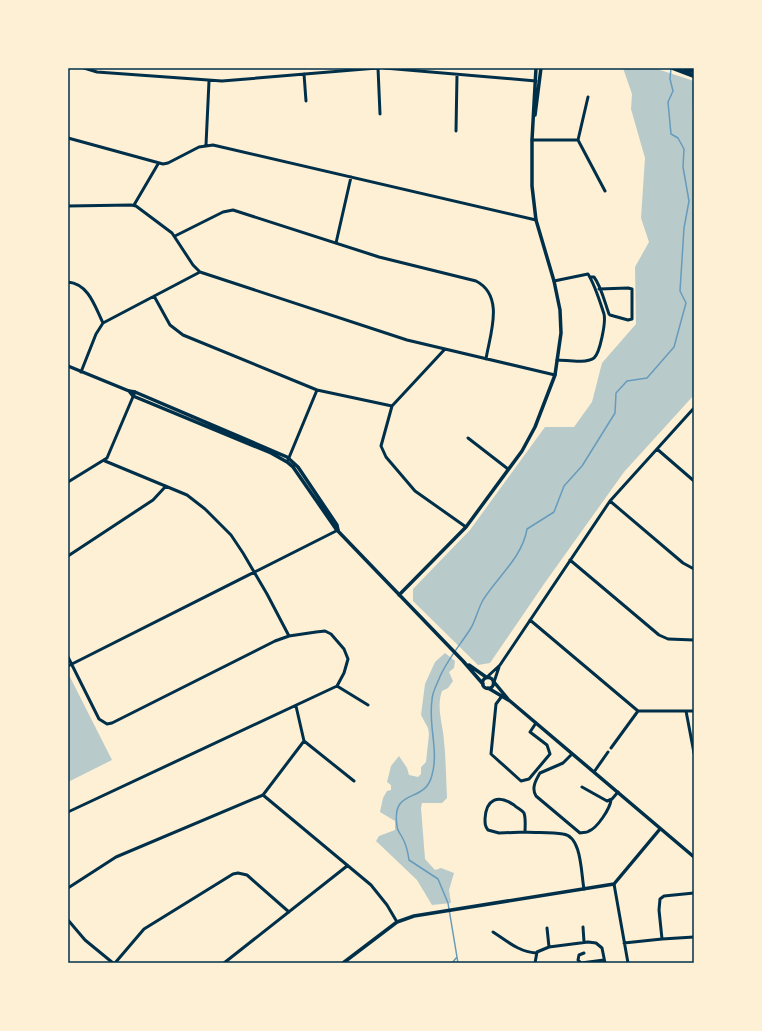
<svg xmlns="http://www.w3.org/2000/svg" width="762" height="1031" viewBox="0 0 762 1031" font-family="Signika,sans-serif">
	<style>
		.green { fill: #b9caca }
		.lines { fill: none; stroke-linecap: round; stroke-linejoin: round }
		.stream { stroke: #669bbc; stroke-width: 1.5 }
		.minor { stroke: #003049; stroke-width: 3 }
		.tertiary { stroke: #003049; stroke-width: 3.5 }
		.primary { stroke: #003049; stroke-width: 4.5 }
		.neatline { fill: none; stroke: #003049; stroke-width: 1.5 }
	</style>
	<rect width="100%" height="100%" fill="#fdf0d5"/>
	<path class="green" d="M623 68H654L694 81 692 118 694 124V395L624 472 544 584 490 663 478 665 413 601V589L470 530 545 427H574L592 402 602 363 636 324 635 267 649 242 641 218 645 158 631 109 632 94Z
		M445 653 455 661 454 668 449 672 453 681 448 688 442 691C436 708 443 724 444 741 446 760 446 779 447 798L442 803H422L421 808 425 859 435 870 441 868 454 873 449 890 451 903 432 905 417 880 376 841 379 836 395 830V821L380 812 383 798 387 791 391 790V785L387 782 391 766 399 756 407 768 409 775 418 777 421 774V767L426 762 429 734 428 728 421 715 425 684 435 662Z
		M68 676 70 677 112 760 68 782Z"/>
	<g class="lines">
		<path class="stream" d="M452 963 457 957
			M458 963 448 903 438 879 409 860C408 852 406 844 402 837 400 833 397 831 397 826 391 786 425 805 432 775 439 750 428 725 432 700 432 693 436 686 439 679 446 661 461 644 471 628 476 619 478 609 483 600 498 576 522 558 527 529L554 512 564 486 582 466 615 413 616 393 627 381 647 378 674 347 686 303 680 291 684 228 689 201 683 167 684 149 678 138 671 134 668 102 673 91 670 79 671 68"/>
		<path class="minor" d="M84 68 97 72 222 81 377 68
			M378 68 380 114
			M384 68 536 81
			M304 74 306 101
			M588 97 578 140 605 191
			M456 131 457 75
			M68 138 163 164 168 163 199 147 213 145 536 220
			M532 140H578
			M206 145 209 81
			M134 205 158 164
			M68 206 131 205 136 206 172 233 193 265 200 272 407 340 555 375
			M175 236 223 212 233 210 379 257 476 281C505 296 490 334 486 359
			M336 243 351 177
			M590 277H594C601 286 605 303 609 314L610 315 628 320 632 319V289L628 288 599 289
			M554 281 588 274C595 285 600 302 604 314 606 322 600 353 594 358 585 364 567 360 557 360
			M68 282C89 284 95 307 103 323
			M154 296 170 325 183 335 317 390 392 406
			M445 349 392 406 381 446 386 457 415 491 466 527
			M81 372 96 334 103 323 200 272
			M468 438 508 469
			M657 449 694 481
			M288 460 317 390
			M105 461 187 495 205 509 231 535 243 553 267 594 289 636
			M68 482 107 458 135 392
			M610 501 683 563 694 569
			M68 556 153 500 166 486
			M570 560 659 635 668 639 694 640
			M530 620 638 711H694
			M68 657 99 719 107 724 112 723 275 641 289 636 316 632 325 631 331 634 344 649 348 659 344 673 337 686
			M68 666 338 530
			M487 677 500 665 610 501 694 408
			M494 682 499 667
			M337 686 368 705
			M502 696 496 704 491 754 521 781 529 779 550 754 547 745 530 732 536 723
			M686 711 694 753
			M304 741 354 781
			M611 748 638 711
			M572 754 563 763 540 773C536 780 531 788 536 796L580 833C582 832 587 833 589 831 597 828 610 809 611 800
			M594 772 608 752
			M582 787 607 801 612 799 618 792
			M263 795 371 885 387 905 397 922
			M68 812 337 686
			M525 832 499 833 488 830C485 826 485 824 485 819 486 799 498 794 514 805 517 808 522 810 524 813 526 819 525 826 525 832 537 833 551 832 563 834 582 836 581 874 584 889
			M614 884 628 963
			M68 888 116 857 263 795 304 741 296 706
			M68 920 85 940 113 963
			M583 927 584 942
			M547 928 549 947 588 942 596 943 602 948 605 963
			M493 932C507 941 519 952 536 953
			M662 939 694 937
			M624 943 662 939 659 910 660 899 664 896 694 893
			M584 953 579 955 578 960 581 963 604 960
			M115 963 144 929 233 874 238 873 247 875 289 912
			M224 963 347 866
			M535 963 537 952 549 947"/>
		<path class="tertiary" d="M535 115 541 68
			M68 366 129 391 135 392 287 457 298 467 337 525 338 530
			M129 391 133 396 271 453 287 462 293 467 336 529 463 661 483 684
			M399 595 466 527 522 451 535 427 555 375 561 333 560 310 554 281 536 220 532 186V140L536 68
			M469 665 486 677
			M482.5 683a5.5 5.5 0 1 1 11 0a5.5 5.5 0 1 1-11 0Z
			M494 682 508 699
			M488 688 510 701 694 857
			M343 963 397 922 414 916 614 884 660 829"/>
		<path class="primary" d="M673 68 694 76
			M685 68 694 71"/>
	</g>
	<rect width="762" height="1031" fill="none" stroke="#fdf0d5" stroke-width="138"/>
	<rect x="69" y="69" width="624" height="893" class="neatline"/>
</svg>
